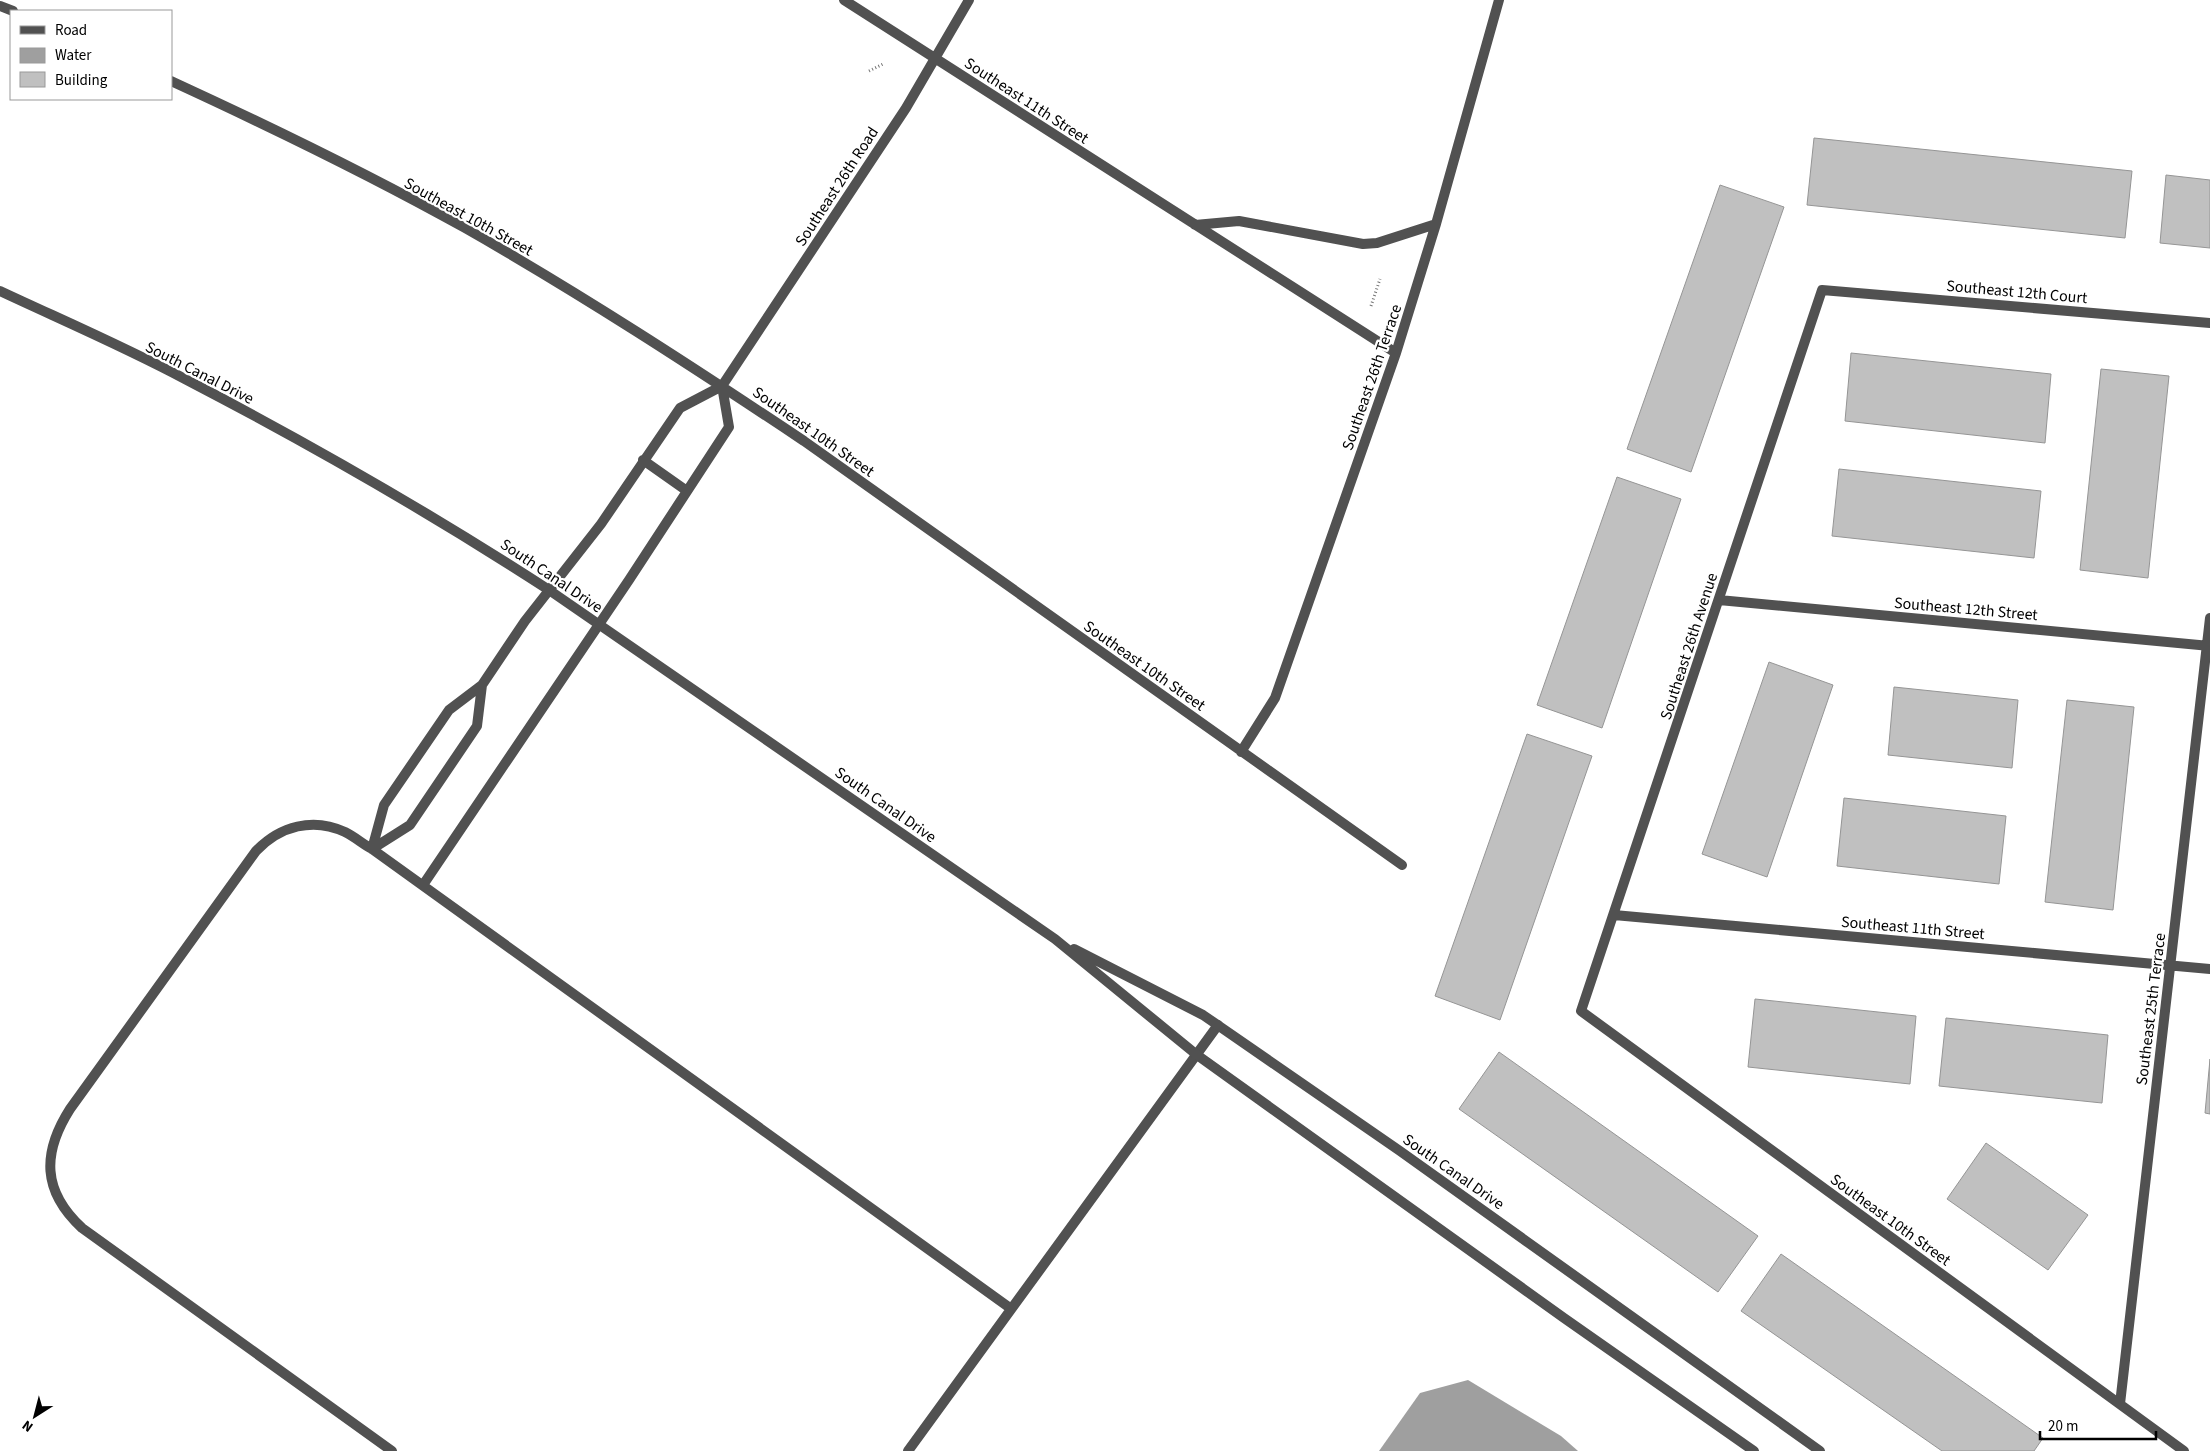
<svg xmlns="http://www.w3.org/2000/svg" width="2210" height="1451" viewBox="0 0 2210 1451" font-family="'Source Sans 3',sans-serif">
	<style>
		.water { fill: #9f9f9f }
		.building { fill: #c0c0c0; stroke: #959595 }
		.lines { fill: none; stroke-linecap: round; stroke-linejoin: round }
		.path { stroke: #737373; stroke-width: 3; stroke-dasharray: 1 2.5; stroke-linecap: butt }
		.minor { stroke: #515151; stroke-width: 10 }
		.tertiary { stroke: #515151; stroke-width: 10 }
		.labels { text-anchor: middle; stroke-width: 4.5; stroke-linejoin: round; paint-order: stroke }
		.street-label { font-size: 16px; fill: #000; stroke: #fff }
	</style>
	<rect width="100%" height="100%" fill="#fff"/>
	<path class="water" d="M1468 1380 1561 1436 1578 1451H1379L1420 1393Z"/>
	<path class="building" d="M1814 138 2132 171 2125 238 1807 205Z
		M2166 175 2210 180V248L2160 243Z
		M1720 185 1784 207 1691 472 1627 449Z
		M1851 353 2051 374 2045 443 1845 421Z
		M2101 369 2169 376 2148 578 2080 570Z
		M1839 469 2041 491 2034 558 1832 536Z
		M1617 477 1681 499 1602 728 1537 705Z
		M1769 662 1833 685 1767 877 1702 854Z
		M1894 687 2018 700 2012 768 1888 755Z
		M2067 700 2134 707 2113 910 2045 902Z
		M1527 734 1592 756 1500 1020 1435 996Z
		M1844 798 2006 816 1999 884 1837 866Z
		M1755 999 1916 1016 1910 1084 1748 1067Z
		M1946 1018 2108 1035 2102 1103 1939 1086Z
		M1499 1052 1758 1236 1718 1292 1459 1109Z
		M2210 1059V1114L2205 1113Z
		M1986 1143 2088 1215 2048 1270 1947 1199Z
		M1781 1254 2043 1438 2034 1451H1942L1741 1311Z"/>
	<g class="lines">
		<path class="path" d="M869 71 883 64
			M1371 306 1380 279"/>
		<path class="minor" d="M844 0 1396 353
			M0 6 13 11
			M171 81C271 127 370 175 465 228 581 294 693 367 804 441L1402 865
			M1195 225 1239 221 1363 244 1377 243 1436 224
			M643 460 687 491
			M1719 600 2210 646
			M1241 752 1275 698 1396 353 1436 224 1499 0
			M372 849 384 805 449 710 482 685 525 621 601 524 680 408 722 386 906 108 969 0
			M372 849 410 825 477 726 482 685
			M423 885 629 580 729 427 722 386
			M1614 915 2210 969
			M2120 1404 2210 618
			M392 1451 82 1228C42 1191 42 1153 70 1109L256 851C280 826 313 817 345 832 355 837 363 844 372 849L1010 1308
			M908 1451 1218 1025
			M2184 1451 1581 1011 1822 290 2210 323"/>
		<path class="tertiary" d="M0 291C62 320 125 347 185 379 310 444 432 514 549 590L1055 939 1197 1055 1564 1318 1754 1451
			M1074 949 1203 1015 1400 1151 1820 1451"/>
	</g>
	<g class="labels">
		<g class="street-label">
			<text transform="translate(1027 100) rotate(33)" y="6">Southeast 11th Street</text>
			<text transform="translate(836 186) rotate(-57)" y="6">Southeast 26th Road</text>
			<text transform="translate(469 216) rotate(29)" y="6">Southeast 10th Street</text>
			<text transform="translate(2017 291) rotate(5)" y="6">Southeast 12th Court</text>
			<text transform="translate(200 372) rotate(27)" y="6">South Canal Drive</text>
			<text transform="translate(1371 377) rotate(-71)" y="6">Southeast 26th Terrace</text>
			<text transform="translate(814 431) rotate(35)" y="6">Southeast 10th Street</text>
			<text transform="translate(552 575) rotate(34)" y="6">South Canal Drive</text>
			<text transform="translate(1966 608) rotate(5)" y="6">Southeast 12th Street</text>
			<text transform="translate(1688 646) rotate(-72)" y="6">Southeast 26th Avenue</text>
			<text transform="translate(1145 665) rotate(35)" y="6">Southeast 10th Street</text>
			<text transform="translate(886 804) rotate(35)" y="6">South Canal Drive</text>
			<text transform="translate(1913 927) rotate(5)" y="6">Southeast 11th Street</text>
			<text transform="translate(2150 1009) rotate(-83)" y="6">Southeast 25th Terrace</text>
			<text transform="translate(1454 1171) rotate(35)" y="6">South Canal Drive</text>
			<text transform="translate(1891 1219) rotate(36)" y="6">Southeast 10th Street</text>
		</g>
	</g>
	<rect x="10" y="10" width="162" height="90" fill="#ffffff" stroke="#999999"/>
	<rect x="20" y="26" width="25" height="8" fill="#515151" stroke="#999999"/>
	<text x="55" y="35" font-size="15" fill="#000000">Road</text>
	<rect x="20" y="48" width="25" height="15" fill="#9f9f9f" stroke="#999999"/>
	<text x="55" y="60" font-size="15" fill="#000000">Water</text>
	<rect x="20" y="72" width="25" height="15" fill="#c0c0c0" stroke="#999999"/>
	<text x="55" y="85" font-size="15" fill="#000000">Building</text>
	<g transform="translate(35 1416) rotate(216)" stroke="#ffffff" stroke-width="4" paint-order="stroke">
	<path d="M0-4L9 19L0 12L-9 19Z" fill="#000000"/>
	<text y="-8" font-size="14" font-weight="bold" text-anchor="middle" fill="#000000">N</text>
	</g>
	<path d="M2040 1431v8h116v-8" fill="none" stroke="#000000" stroke-width="2.5"/>
	<text x="2048" y="1431" font-size="15" fill="#000000" stroke="#ffffff" stroke-width="4" paint-order="stroke">20 m</text>
</svg>
